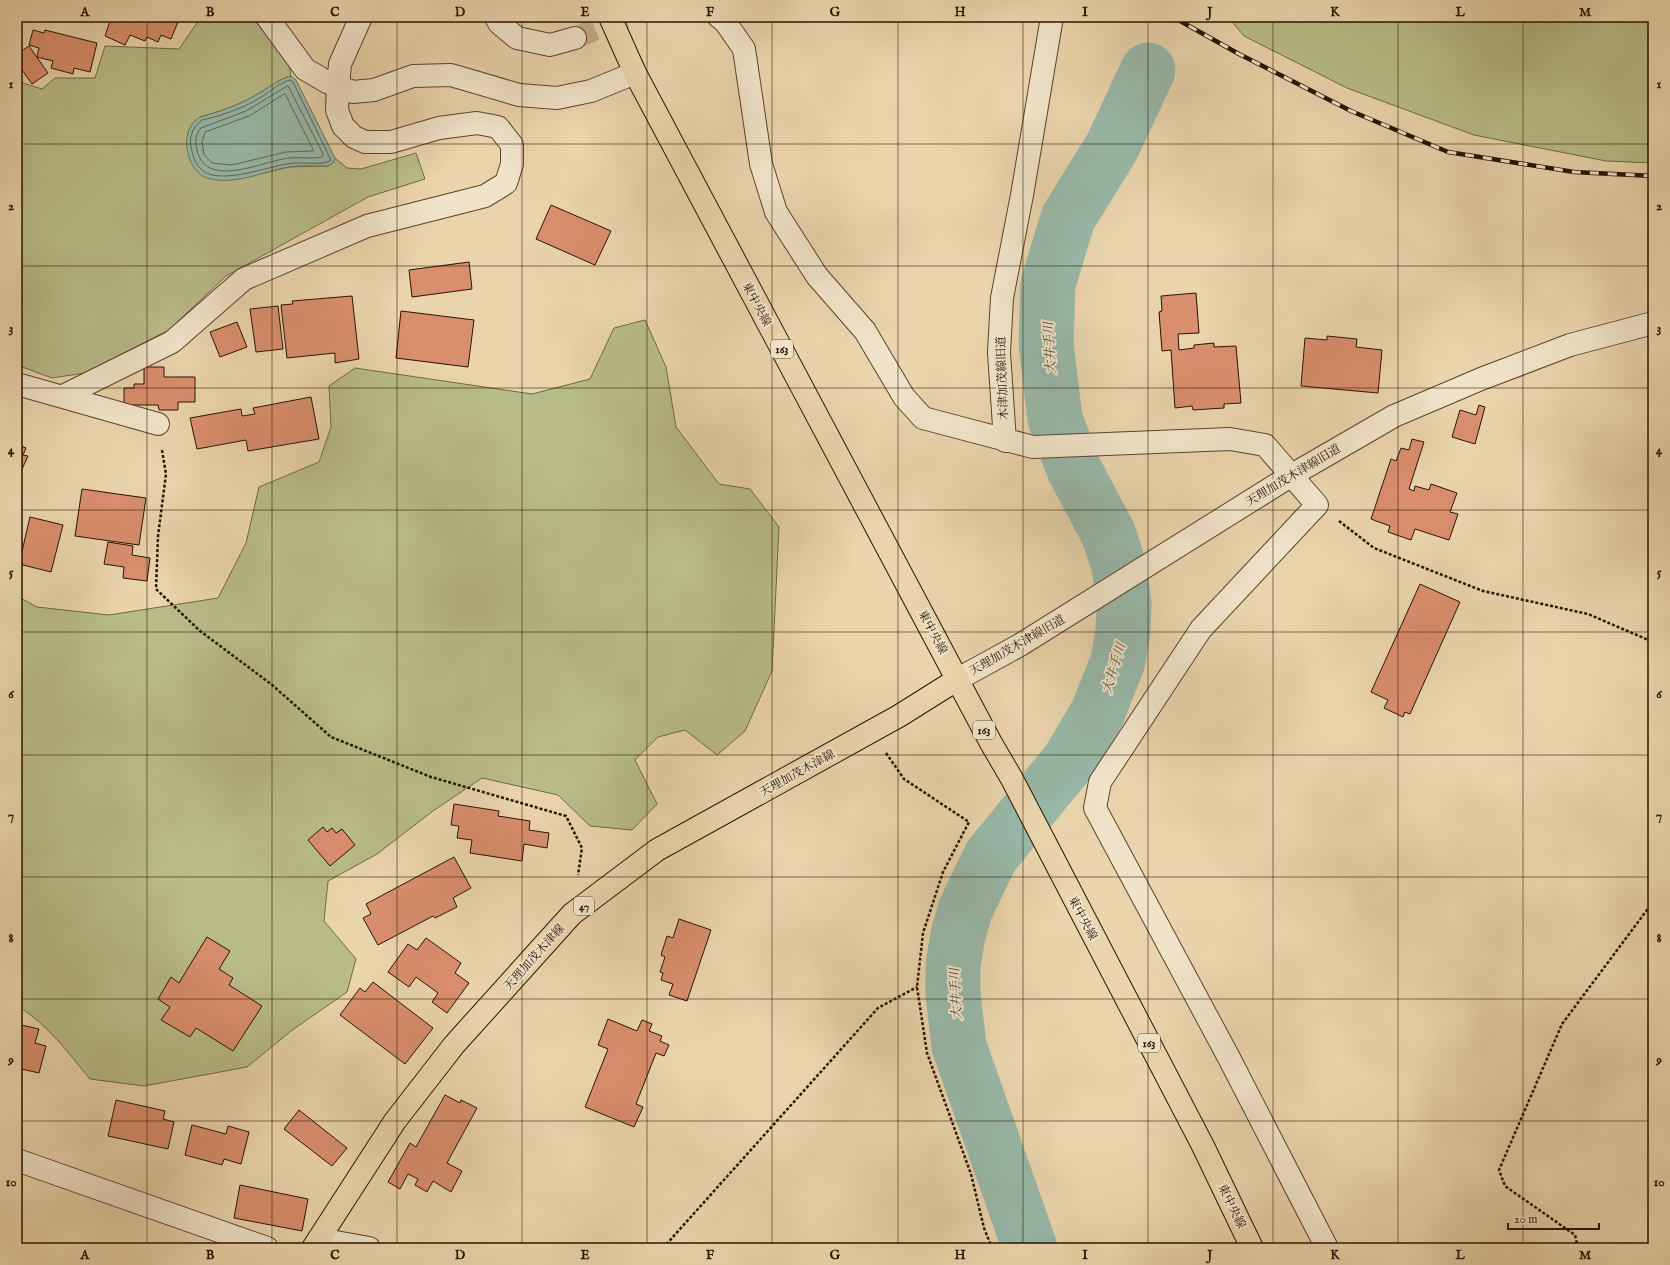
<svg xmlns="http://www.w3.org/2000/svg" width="1670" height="1265" viewBox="0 0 1670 1265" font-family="'IM FELL English','Noto Serif JP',serif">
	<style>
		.green { fill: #b8bc88; stroke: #706844 }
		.water { fill: #98b8a9; stroke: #6b7665 }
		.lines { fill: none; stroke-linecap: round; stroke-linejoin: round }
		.shore { stroke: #606654; stroke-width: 1 }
		.river { stroke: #98b8a9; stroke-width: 55 }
		.building { fill: #d98e6e; stroke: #281300 }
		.minor-tunnel { stroke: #c3ad8a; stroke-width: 22; stroke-dasharray: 22 11; stroke-linecap: butt }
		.minor-casing { stroke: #58432b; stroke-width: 24 }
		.tertiary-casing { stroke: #58432b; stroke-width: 24 }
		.primary-casing { stroke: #281300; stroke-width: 24 }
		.trunk-casing { stroke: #281300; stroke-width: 24 }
		.path { stroke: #281300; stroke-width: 2.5; stroke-dasharray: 3 2; stroke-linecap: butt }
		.minor { stroke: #f1e3c9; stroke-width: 22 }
		.tertiary { stroke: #f1e3c9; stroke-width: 22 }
		.primary { stroke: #ead4ac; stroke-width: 22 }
		.trunk { stroke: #ead4ac; stroke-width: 22 }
		.rail-casing { stroke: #281300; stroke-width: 4.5 }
		.rail { stroke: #f1e3c9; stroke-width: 3; stroke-dasharray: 9; stroke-linecap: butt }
		.grid { fill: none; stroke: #281300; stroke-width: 1; stroke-opacity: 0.55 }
		.labels { text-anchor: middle; stroke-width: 4; stroke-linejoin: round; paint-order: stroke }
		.shield { fill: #f1e3c9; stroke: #64513c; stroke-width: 1 }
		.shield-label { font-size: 11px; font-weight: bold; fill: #281300 }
		.street-label { font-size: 12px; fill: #281300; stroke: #f1e3c9 }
		.water-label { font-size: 13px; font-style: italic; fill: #4f4d3b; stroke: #f1e3c9 }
		.neatline { fill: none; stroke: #281300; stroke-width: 1.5 }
		.grid-label { font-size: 13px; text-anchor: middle; font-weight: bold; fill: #281300 }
	</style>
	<rect width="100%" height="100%" fill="#ead4ac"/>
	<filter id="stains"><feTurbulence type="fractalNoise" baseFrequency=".005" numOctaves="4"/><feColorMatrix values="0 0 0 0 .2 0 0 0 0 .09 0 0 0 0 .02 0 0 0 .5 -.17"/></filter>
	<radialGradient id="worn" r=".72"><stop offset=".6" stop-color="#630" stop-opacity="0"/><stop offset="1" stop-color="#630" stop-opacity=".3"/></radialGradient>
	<path class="green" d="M201 17H252L289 64 291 76C279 79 272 86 261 92 242 104 222 111 200 117L233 180 289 167 328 166 333 163 335 158 347 168 361 169 416 153 425 179 368 197 226 276 169 330 85 373 52 378 17 365V81L42 89 55 78H95L105 46 179 49Z
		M1228 17H1653V163L1606 161 1474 135 1347 88 1244 36Z
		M645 320 666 367 676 427 719 484 750 489 779 527 772 671 745 731 717 755 685 730 658 737 635 760 657 804 632 830 590 826 558 795 482 778 433 811 377 854 328 881 324 921 356 959 347 992 291 1031 247 1067 144 1086 90 1079C68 1053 47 1023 17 1006V596L37 607 109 615 218 598 246 543 259 487 319 462 331 427 329 386 355 368 532 394 590 379 614 328Z"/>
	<path class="water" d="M291 76 296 80 335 158 333 163 328 166C315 166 301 165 288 167 262 172 234 186 207 178 189 172 182 143 190 128 192 123 196 120 200 117 222 111 242 104 261 92 272 86 279 79 291 76Z"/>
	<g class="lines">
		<path class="shore" d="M290 80 293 82 330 158V161C318 166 300 161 287 164 267 167 217 186 201 169 194 163 193 155 191 147 189 136 193 127 202 120 224 115 244 108 263 96 272 90 279 83 290 80Z
			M288 86 323 154 322 157C311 159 300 157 289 158 263 161 206 190 197 150 195 141 195 135 201 128L246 111Z
			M285 94 313 149V151L286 152 232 165 212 163 204 155 202 142 205 132 249 116Z"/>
		<path class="river" d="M1030 1248 959 1046 953 995V965L958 935 965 910 991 856 1069 761 1098 712 1118 661 1123 632 1124 603 1119 567 1109 535 1074 469 1055 419 1046 344 1048 284 1068 218 1112 147 1148 70"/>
	</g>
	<path class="building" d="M99 17H180L171 39 161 35 158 42 147 37 145 41 130 35 125 45 105 36 110 21Z
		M33 30 44 33 45 30 97 43 90 72 74 68 73 74 51 68 53 61 37 57 39 48 29 45Z
		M29 46 48 73 32 84 17 63 19 61 17 54Z
		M551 205 611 231 595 265 536 239Z
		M469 262 472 289 412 297 409 270Z
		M1196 293 1199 333 1178 334 1179 350 1194 348V345L1214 343V347L1236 346 1241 403 1224 404V408L1193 410 1192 406 1175 408 1171 350 1162 351 1159 312 1162 311 1161 296Z
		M352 296 359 359 335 363V353L287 358 281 305 293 304 292 301Z
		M278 306 283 349 256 352 250 309Z
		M401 311 474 320 468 367 396 358Z
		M237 322 247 347 220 357 210 332Z
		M1327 336 1357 339 1356 347 1382 350 1378 393 1301 386 1305 338 1327 340Z
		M144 367H164V377H195V402H178V410H159L158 405H124V388H134V384H144Z
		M311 397 319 439 248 451 246 440 197 449 190 418 241 409 242 416 255 414 253 408Z
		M1479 405 1485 407 1475 444 1452 437 1460 410 1476 415Z
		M1412 439 1424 442 1409 489 1414 491 1415 486 1429 490 1431 484 1457 493 1450 512 1458 514 1449 540 1415 529 1411 540 1388 532 1390 526 1371 519 1391 459 1396 461 1401 448 1409 450Z
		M17 444 26 448 23 455 28 456 17 480Z
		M82 489 146 498 139 545 75 536Z
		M30 517 63 525 51 572 19 564Z
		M108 542 133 546 132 555 150 558 147 581 123 578 124 567 104 564Z
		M1420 584 1460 602 1410 714 1405 712 1403 717 1384 708 1388 700 1371 692Z
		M454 804 499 811 498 816 530 821 529 830 549 833 547 848 524 844 522 861 470 853 472 840 457 838 459 826 451 825Z
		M323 827 327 832 332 828 336 833 342 829 355 845 330 866 308 840Z
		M454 857 471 888 453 898 457 907 435 918 433 916 378 945 363 918 371 914 366 904Z
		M679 919 711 930 687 1001 669 995 673 984 661 980 663 973 660 972 665 957 661 955 667 936 673 938Z
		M207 937 230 951 219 969 233 978 229 985 262 1006 233 1051 196 1028 190 1037 161 1020 170 1007 158 999 171 977 179 983Z
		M426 938 461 963 455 973 469 983 447 1013 432 1002 438 993 416 977 409 987 388 972 408 944 417 950Z
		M373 982 433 1028 405 1064 340 1015 360 988 365 992Z
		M608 1019 637 1031 642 1020 652 1024 649 1031 662 1036 660 1041 669 1045 664 1056 656 1053 636 1104 643 1107 634 1127 585 1107 608 1049 598 1045Z
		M17 1024 39 1029 35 1043 46 1046 39 1073 17 1068Z
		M445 1095 460 1103 461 1100 477 1108 447 1163 462 1171 451 1192 433 1181 427 1192 415 1185 418 1179 408 1174 400 1189 388 1182 410 1143 416 1147Z
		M116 1100 165 1111 163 1119 174 1122 168 1149 108 1136Z
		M299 1110 347 1148 332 1166 284 1129Z
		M192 1125 226 1134 228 1126 249 1132 241 1164 224 1159 222 1165 185 1155Z
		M240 1185 308 1199 302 1231 234 1218Z"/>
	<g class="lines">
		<path class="minor-tunnel" d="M575 38 625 17"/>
		<g class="minor-casing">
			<path id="minor" d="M267 17 305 69 327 82 353 92 374 90 413 76 451 75 519 95 557 98 591 91 635 73
				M496 17 499 23 517 38 550 45 575 38
				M719 17 726 23 744 49 761 164 776 212 817 276 865 331 904 397 923 418 1033 447 1230 439 1265 445 1317 505 1201 629 1100 782 1095 808 1228 1056 1327 1248
				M17 384 158 424
				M63 396 172 342 244 279 367 226 485 196 506 183 512 164V145L498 127 477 123 439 128 391 142H365L354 137 343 126 337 110 338 86 340 64 361 17
				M1005 441 999 353 1002 298 1022 195 1052 17
				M17 1160 267 1248
				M319 1239 369 1248"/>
		</g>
		<g class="tertiary-casing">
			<path id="tertiary" d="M958 679 1020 645 1292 475 1394 416 1481 379 1570 345 1653 323"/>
		</g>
		<g class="primary-casing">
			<path id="primary" d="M313 1248 395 1121 454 1045 572 914 657 850 899 716 958 679"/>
		</g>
		<g class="trunk-casing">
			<path id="trunk" d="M610 17 635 73 991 743 1012 779 1203 1146 1252 1248"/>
		</g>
		<path class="path" d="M162 450 166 474 158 536 156 589 200 631 271 684 331 737 431 777 566 816 582 848 578 875
			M1339 521 1374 548 1483 591 1588 614 1653 642
			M886 753 904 779 969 822 943 872 923 933 917 987 927 1053 971 1174 984 1228 992 1248
			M663 1248 878 1008 917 987
			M1578 1248 1575 1235 1505 1186 1499 1170 1562 1024 1653 902"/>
		<use href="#minor" class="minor"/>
		<use href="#tertiary" class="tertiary"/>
		<use href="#primary" class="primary"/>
		<use href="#trunk" class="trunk"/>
		<g class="rail-casing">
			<path id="rail" d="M1173 17 1239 54 1351 111 1448 152 1574 172 1653 176"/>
		</g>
		<use href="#rail" class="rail"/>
	</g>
	<path class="grid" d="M147 17V1248M272 17V1248M397 17V1248M522 17V1248M647 17V1248M772 17V1248M898 17V1248M1023 17V1248M1148 17V1248M1273 17V1248M1398 17V1248M1523 17V1248M17 144H1653M17 266H1653M17 388H1653M17 510H1653M17 632H1653M17 755H1653M17 877H1653M17 999H1653M17 1121H1653"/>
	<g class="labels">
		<g class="shield">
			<rect x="771" y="340" width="22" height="18" rx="3"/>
			<rect x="973" y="721" width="22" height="18" rx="3"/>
			<rect x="574" y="897" width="20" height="18" rx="3"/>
			<rect x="1138" y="1034" width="22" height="18" rx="3"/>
		</g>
		<g class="shield-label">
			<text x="782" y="353">163</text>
			<text x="984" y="734">163</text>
			<text x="584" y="910">47</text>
			<text x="1149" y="1047">163</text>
		</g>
		<g class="street-label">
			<text transform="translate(757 304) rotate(62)" y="4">東中央線</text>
			<text transform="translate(1002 378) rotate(-92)" y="4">木津加茂線旧道</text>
			<text transform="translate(1293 475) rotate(-31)" y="4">天理加茂木津線旧道</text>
			<text transform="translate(933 632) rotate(62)" y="4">東中央線</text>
			<text transform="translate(1017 645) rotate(-30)" y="4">天理加茂木津線旧道</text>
			<text transform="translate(797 773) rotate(-29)" y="4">天理加茂木津線</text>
			<text transform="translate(1083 918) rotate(62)" y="4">東中央線</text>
			<text transform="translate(534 957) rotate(-48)" y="4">天理加茂木津線</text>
			<text transform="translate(1232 1206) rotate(64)" y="4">東中央線</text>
		</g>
		<g class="water-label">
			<text transform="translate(1049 348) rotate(-93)" y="5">大井手川</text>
			<text transform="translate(1113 668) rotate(-73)" y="5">大井手川</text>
			<text transform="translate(955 994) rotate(-93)" y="5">大井手川</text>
		</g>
	</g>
	<rect width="1670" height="1265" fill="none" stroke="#ead4ac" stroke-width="44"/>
	<path d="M1508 1223v6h91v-6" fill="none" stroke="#281300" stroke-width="2"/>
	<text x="1514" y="1223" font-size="12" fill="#281300" stroke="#f1e3c9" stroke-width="3" paint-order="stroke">20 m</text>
	<rect x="22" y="22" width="1626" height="1221" class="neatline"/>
	<g class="grid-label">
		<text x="85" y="16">A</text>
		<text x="210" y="16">B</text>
		<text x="335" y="16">C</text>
		<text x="460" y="16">D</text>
		<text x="585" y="16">E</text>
		<text x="710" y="16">F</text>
		<text x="835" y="16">G</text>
		<text x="960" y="16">H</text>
		<text x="1085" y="16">I</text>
		<text x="1210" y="16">J</text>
		<text x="1335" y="16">K</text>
		<text x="1460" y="16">L</text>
		<text x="1585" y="16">M</text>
		<text x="11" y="88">1</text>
		<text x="1659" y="88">1</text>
		<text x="11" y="210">2</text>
		<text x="1659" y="210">2</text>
		<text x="11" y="332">3</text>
		<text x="1659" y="332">3</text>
		<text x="11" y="454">4</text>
		<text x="1659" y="454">4</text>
		<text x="11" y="576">5</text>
		<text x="1659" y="576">5</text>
		<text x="11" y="698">6</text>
		<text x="1659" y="698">6</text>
		<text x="11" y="820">7</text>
		<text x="1659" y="820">7</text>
		<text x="11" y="942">8</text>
		<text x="1659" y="942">8</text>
		<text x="11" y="1064">9</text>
		<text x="1659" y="1064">9</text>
		<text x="11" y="1186">10</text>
		<text x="1659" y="1186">10</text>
		<text x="85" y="1259">A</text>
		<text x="210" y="1259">B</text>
		<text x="335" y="1259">C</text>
		<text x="460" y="1259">D</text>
		<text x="585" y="1259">E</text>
		<text x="710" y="1259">F</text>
		<text x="835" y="1259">G</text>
		<text x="960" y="1259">H</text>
		<text x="1085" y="1259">I</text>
		<text x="1210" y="1259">J</text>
		<text x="1335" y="1259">K</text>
		<text x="1460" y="1259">L</text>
		<text x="1585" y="1259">M</text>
	</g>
	<rect width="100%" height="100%" filter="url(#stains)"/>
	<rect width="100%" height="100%" fill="url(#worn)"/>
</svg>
